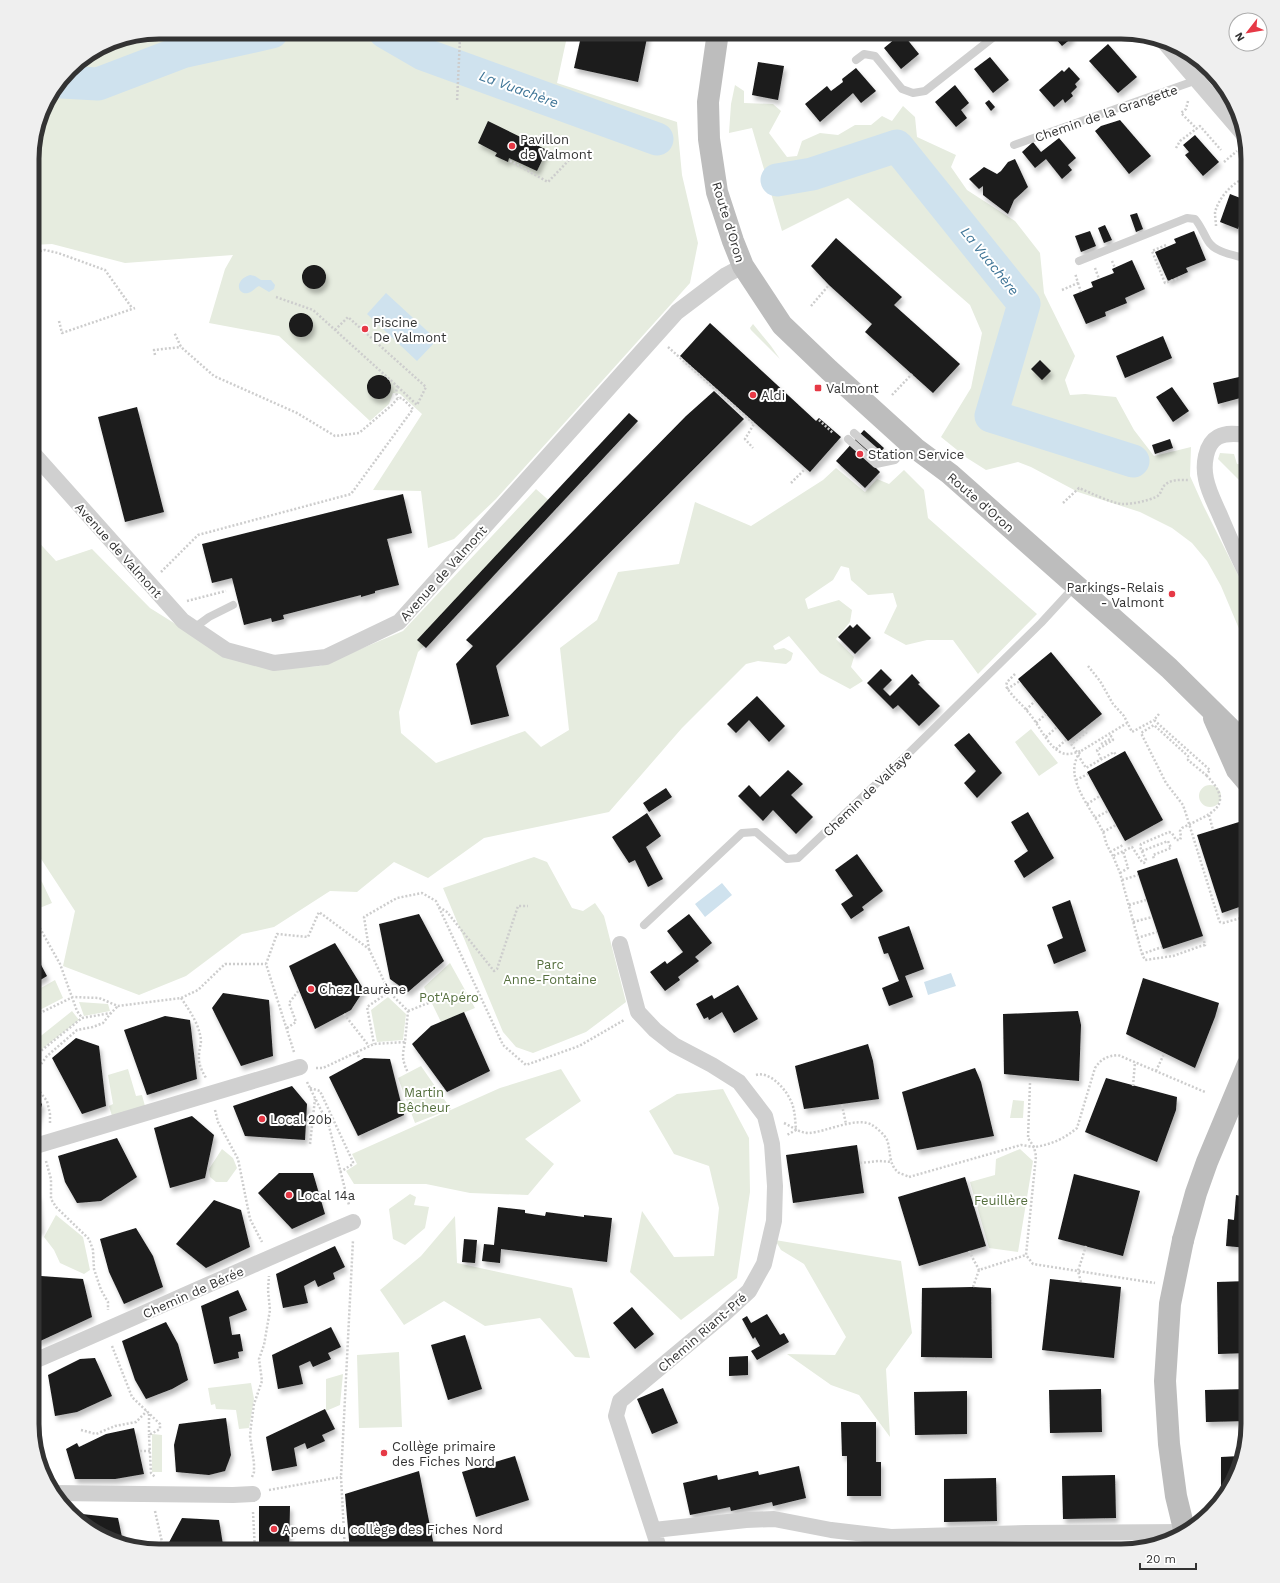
<svg xmlns="http://www.w3.org/2000/svg" width="1280" height="1583" viewBox="0 0 1280 1583" font-family="'Work Sans',sans-serif">
	<style>
		.green { fill: #e6ecdf }
		.water { fill: #cfe2ee }
		.lines { fill: none; stroke-linecap: round; stroke-linejoin: round }
		.river { stroke: #cfe2ee; stroke-width: 33 }
		.building { fill: #1a1a1a; filter: url(#shadow) }
		.path { stroke: #cdcdcd; stroke-width: 2.5; stroke-dasharray: 2 2; stroke-linecap: butt }
		.lane { stroke: #d0d0d0; stroke-width: 8 }
		.street { stroke: #d0d0d0; stroke-width: 16 }
		.secondary { stroke: #bdbdbd; stroke-width: 22 }
		.secondary-bridge { stroke: #bdbdbd; stroke-width: 22 }
		.poi-dot { fill: #e63946; stroke: #fff; stroke-width: 1.5 }
		.labels { text-anchor: middle; stroke-width: 4; stroke-linejoin: round; paint-order: stroke }
		.street-label { font-size: 13px; fill: #333; stroke: #fff }
		.poi-label { font-size: 13px; fill: #333; stroke: #fff; text-anchor: start }
		.park-label { font-size: 13px; fill: #56703f; stroke: #fff }
		.water-label { font-size: 14px; font-style: italic; fill: #3f7597; stroke: #fff }
		.rim { fill: none; stroke: #333; stroke-width: 5 }
	</style>
	<defs>
		<filter id="shadow"><feDropShadow dx="2.5" dy="4.5" stdDeviation="2" flood-color="#0004"/></filter>
	</defs>
	<rect width="100%" height="100%" fill="#fff"/>
	<path class="green" d="M159 32H568L557 83 677 122 682 175 698 243 690 283 496 499 454 539 428 548 421 491 373 490 422 414 400 394 393 393 389 404 370 421 279 336 209 323 225 269 233 255 125 263 52 244 32 245V151L45 103 75 64 111 42Z
		M735 85 744 91V103L773 104 781 111 769 133 787 157 797 156 802 141 820 133 838 135 855 125H871L882 116 892 121 903 106 915 117 917 137 956 155 951 167 967 190 1015 221 1040 253 1044 293 1075 356 1065 380 1070 395 1085 394 1116 397 1134 430 1154 456 1191 447 1190 476 1203 505 1248 595V650L1221 586 1207 561 1192 543 1172 528 1140 512 1078 492 1031 467 1018 462 986 470 967 458 941 437 971 388 982 333 970 305 848 198 782 231 752 128 729 133 731 104Z
		M753 324 771 346 780 359 751 330 750 328Z
		M1220 453 1234 454 1237 464 1248 465V484L1241 482 1218 459Z
		M836 468 865 492 877 479 889 484 904 470 924 490 928 518 1037 614 978 674 953 640H927L906 645 884 633 897 606 893 593 868 595 851 580 849 568 841 566 833 580 805 599 808 609 839 600 852 610 850 622 836 639 854 657 851 667 863 681 850 689 820 673 789 636 773 646 775 650 784 648 793 653 791 660 786 664 758 661 746 664 682 728 609 812 484 838 428 878 394 862 357 892 330 891 274 927 242 934 186 976 139 995 63 966 75 911 32 845V535L56 561 92 549 150 608 225 655 269 669 320 666 403 631 536 489 554 505 480 592 418 652 399 712 401 733 436 763 525 731 541 747 569 730 560 648 597 620 618 572 679 564 695 502 751 526 823 480Z
		M1031 729 1058 763 1039 776 1015 742Z
		M1199 796a11 11 0 1 1 22 0a11 11 0 1 1-22 0Z
		M534 857 547 862 572 908 583 911 595 903 604 916 626 1002 586 1032 533 1053 516 1047 503 1032 443 888Z
		M32 872 42 882 52 903 32 911Z
		M450 963 475 1008 441 1022 424 987Z
		M55 980 63 998 32 1014V993Z
		M388 997 406 1014 403 1040 377 1042 371 1010Z
		M79 1002 108 1004 110 1011 84 1016Z
		M72 1011 79 1020 37 1053 32 1046V1043Z
		M421 1066 451 1109 415 1123 398 1078Z
		M128 1069 136 1096 142 1095 145 1106 112 1116 109 1106 113 1104 108 1075Z
		M561 1069 581 1101 525 1139 554 1164 528 1195 470 1193 426 1184H354L346 1171 357 1164 352 1154 500 1088Z
		M723 1089 749 1138 750 1192 737 1278 681 1320 630 1272 642 1211 674 1257 714 1256 719 1208 709 1166 674 1154 649 1111 677 1094Z
		M1013 1100 1024 1101 1023 1118H1010Z
		M222 1149 233 1158 237 1168 227 1182H216L210 1177 209 1169Z
		M1020 1149 1033 1161 1018 1252 989 1248 970 1182 995 1175 996 1159Z
		M410 1194 416 1197 414 1205 429 1207 425 1228 405 1245 393 1239 389 1209Z
		M56 1215 83 1237 90 1270 84 1274 60 1263 54 1250 44 1237Z
		M455 1216 457 1263 572 1288 590 1358 575 1357 540 1318 485 1326 444 1301 404 1325 380 1290 421 1256Z
		M775 1240 901 1261 912 1333 886 1369 890 1437 859 1395 831 1385 787 1354 835 1355 846 1337 804 1264 781 1250Z
		M399 1352 402 1427 359 1428 357 1355Z
		M343 1374 340 1405 326 1411V1379Z
		M251 1383 254 1399 249 1428 239 1429 236 1410 216 1409 215 1404 211 1405 208 1388Z
		M152 1434 162 1435V1472H152Z"/>
	<path class="water" d="M250 275 255 276 261 280H271L275 285 274 289 269 292 259 286C255 288 252 292 248 293 237 295 234 280 250 275Z
		M386 293 437 340 417 361 367 314Z
		M722 883 732 895 705 917 695 904Z
		M951 973 956 986 928 995 924 982Z"/>
	<g class="lines">
		<path class="river" d="M385 32 423 54 657 139
			M61 82 98 84 182 52 272 32
			M777 180 812 174 897 146 1024 304 991 416 1133 461"/>
	</g>
	<path class="building" d="M582 32H643L648 33 638 82 574 68Z
		M1050 32H1069L1073 37 1062 46Z
		M902 33 919 54 901 69 884 48Z
		M1108 44 1137 77 1118 93 1089 61Z
		M990 57 1009 80 993 93 974 69Z
		M758 62 784 66 778 100 752 95Z
		M1069 67 1080 79 1075 84 1077 87 1071 93 1073 96 1065 103 1063 99 1054 107 1039 90 1062 70 1064 72Z
		M856 68 876 91 861 103 853 93 820 122 805 104 827 86 831 91 843 82 842 79Z
		M955 85 969 103 961 110 967 118 956 127 935 102Z
		M989 100 995 107 991 111 985 103Z
		M1120 120 1151 156 1129 174 1095 131 1101 126Z
		M488 121 547 150 537 171 509 158 508 162 495 156 497 153 478 143Z
		M1195 135 1219 162 1203 176 1185 155 1189 152 1183 145Z
		M1059 138 1076 158 1068 165 1072 170 1062 179 1046 159 1035 168 1022 152 1033 142 1041 152Z
		M1015 159 1028 187 1014 200 1008 214 983 195V186L979 189 969 179 984 167 997 174 1001 171 1008 162Z
		M1230 194 1248 201 1238 229 1220 222Z
		M1137 213 1143 229 1136 232 1130 215Z
		M1105 225 1112 240 1104 243 1098 228Z
		M1090 231 1096 246 1081 252 1075 236Z
		M1194 231 1206 260 1186 268 1188 272 1168 281 1155 252 1176 243 1174 239Z
		M836 238 902 297 894 305 960 364 933 393 865 332 872 324 829 285 811 266Z
		M1132 260 1145 289 1125 298 1127 303 1105 312 1106 316 1086 324 1073 295 1093 287 1091 282 1114 273 1112 269Z
		M302 277a12 12 0 1 1 24 0a12 12 0 1 1-24 0Z
		M289 325a12 12 0 1 1 24 0a12 12 0 1 1-24 0Z
		M710 323 816 421 819 418 841 437 810 472 680 356Z
		M1163 336 1172 358 1125 378 1116 356Z
		M1040 360 1051 371 1042 380 1031 369Z
		M367 387a12 12 0 1 1 24 0a12 12 0 1 1-24 0Z
		M1239 377 1244 397 1218 404 1213 383Z
		M1172 387 1189 411 1173 422 1156 397Z
		M714 391 744 419 496 666 509 716 471 725 456 664 473 646 466 640 686 416Z
		M137 407 164 512 125 522 98 417Z
		M629 413 638 421 426 648 417 640Z
		M864 430 884 448 871 463 880 472 865 488 836 461Z
		M1170 439 1173 448 1155 454 1152 445Z
		M1239 443 1248 444V461L1239 460Z
		M403 494 412 533 387 539 399 585 375 591V593L361 597V595L283 615 284 619 272 622 271 618 244 625 232 578 212 583 202 544Z
		M857 624 871 638 855 654 838 637 850 625 853 628Z
		M1051 652 1102 714 1068 741 1018 679Z
		M881 669 892 680 883 689 890 696 912 674 920 683 918 684 940 706 919 726 898 705 893 709 867 683Z
		M757 696 785 726 769 742 749 720 736 733 727 724Z
		M969 733 1002 773 977 798 964 783 976 771 954 745Z
		M1125 751 1163 820 1125 841 1087 772Z
		M788 770 803 784 791 795 813 817 796 834 773 810 763 821 738 796 749 785 760 797Z
		M666 788 672 797 649 812 643 803Z
		M1028 812 1054 858 1024 878 1014 861 1028 851 1011 822Z
		M647 813 661 836 646 847 663 879 648 887 635 860 629 863 612 837Z
		M1239 822 1248 850V904L1222 913 1197 835Z
		M857 854 883 891 862 907 864 910 851 919 841 904 853 896 835 870Z
		M1177 858 1203 936 1163 949 1137 871Z
		M1070 900 1086 951 1054 964 1047 945 1063 938 1052 907Z
		M419 914 444 961 408 992 390 979 379 924Z
		M689 914 712 943 695 957 699 961 678 977 680 980 665 991 650 972 665 961 667 964 683 952 667 931Z
		M909 926 924 969 905 976 913 997 889 1006 882 988 899 981 888 953 884 954 878 937Z
		M335 943 364 990 351 1010 315 1029 289 966Z
		M32 948 47 976 32 985Z
		M1143 978 1219 1003 1215 1017 1195 1068 1126 1034Z
		M738 985 758 1019 734 1033 722 1012 709 1020 708 1017 704 1019 696 1004 712 995 714 999Z
		M223 993 269 1000 273 1056 241 1066 212 1008Z
		M1078 1011 1081 1025 1079 1081 1004 1074 1003 1014Z
		M464 1012 490 1071 447 1092 412 1044 431 1026Z
		M165 1016 190 1020 197 1079 147 1095 124 1030Z
		M76 1038 99 1046 106 1106 82 1114 52 1058Z
		M868 1044 873 1061 879 1099 804 1109 795 1066Z
		M364 1058 390 1059 404 1115 358 1136 329 1077Z
		M975 1068 981 1082 994 1136 917 1150 902 1092Z
		M1106 1078 1177 1097 1176 1110 1157 1162 1085 1132Z
		M292 1086 307 1104 305 1140 245 1136 233 1106Z
		M32 1095 42 1104 36 1126 32 1128Z
		M192 1116 214 1135 205 1178 170 1188 154 1128Z
		M117 1138 137 1177 101 1201 77 1203 65 1182 58 1156Z
		M857 1145 864 1193 793 1203 786 1155Z
		M279 1173H313L325 1214 292 1229 258 1193Z
		M1074 1174 1140 1191 1123 1256 1058 1239Z
		M1243 1176H1248V1248L1226 1246 1228 1219 1234 1220 1236 1195 1241 1196Z
		M965 1177 986 1246 919 1266 898 1197Z
		M32 1184 38 1197 41 1230 32 1234Z
		M214 1200 241 1210 250 1247 206 1268 176 1244Z
		M498 1207 525 1210V1213L545 1216 546 1212 584 1217V1215L612 1218 607 1262 501 1249 500 1263 482 1261 484 1244 494 1245Z
		M136 1228 153 1256 163 1287 124 1304 109 1272 100 1239Z
		M464 1239 477 1240 475 1263 462 1262Z
		M335 1246 345 1267 333 1273 335 1279 318 1287 315 1280 304 1286 308 1303 283 1308 276 1274Z
		M41 1276 83 1279 92 1317 38 1342 32 1330V1280Z
		M1050 1279 1121 1287 1114 1358 1042 1350Z
		M1248 1281V1353L1218 1354 1217 1282Z
		M973 1287 991 1288 992 1358 921 1357 922 1288Z
		M238 1290 247 1310 229 1317 232 1335 240 1334 243 1351 238 1352 239 1358 214 1364 201 1306Z
		M632 1307 654 1334 635 1349 613 1323Z
		M767 1314 780 1335 784 1333 789 1342 757 1360 751 1351 760 1346 755 1337 753 1339 742 1319 747 1316 751 1323Z
		M166 1322 178 1344 188 1380 172 1389 146 1399 135 1380 122 1341Z
		M331 1327 341 1347 328 1353 331 1359 313 1367 310 1361 299 1366 303 1384 278 1389 272 1355Z
		M465 1335 482 1389 448 1400 431 1345Z
		M748 1356V1375L729 1376V1357Z
		M95 1358 112 1396 77 1412 55 1416 48 1375 80 1359Z
		M663 1388 678 1423 652 1434 637 1399Z
		M1101 1389 1102 1432 1050 1433 1049 1390Z
		M1248 1389V1421L1206 1422 1205 1390Z
		M967 1391V1434L915 1435 914 1392Z
		M325 1409 335 1429 322 1435 325 1441 307 1449 305 1443 294 1448 297 1466 272 1471 266 1437Z
		M226 1418 231 1455 225 1471 209 1475 176 1472 174 1445 179 1424Z
		M841 1422H876V1462H881V1496H847V1456H842Z
		M134 1428 144 1474 115 1479H75L66 1449 77 1443 79 1447 106 1434Z
		M515 1456 529 1500 476 1517 462 1472Z
		M1240 1456 1235 1480 1221 1496V1457Z
		M799 1466 806 1498 773 1506 772 1502 731 1511 730 1507 690 1515 683 1483 717 1475 718 1480 758 1471 759 1475Z
		M419 1471 435 1551H350L345 1494Z
		M1115 1475 1116 1518 1063 1519 1062 1476Z
		M996 1478 997 1521 944 1522V1479Z
		M259 1506H290L289 1551H259Z
		M82 1514 118 1518 123 1542 103 1538 80 1518Z
		M182 1518 219 1520 224 1551H166V1548Z"/>
	<g class="lines">
		<path class="path" d="M441 32 460 38 457 102
			M1188 101 1186 109 1181 113 1197 129
			M1176 148 1180 141 1200 126 1221 150
			M510 161 548 182 570 159
			M1224 162 1237 151
			M1216 226C1216 222 1215 217 1215 213 1217 200 1234 179 1248 178
			M1166 245 1152 251 1165 283 1182 277
			M32 253 45 250 58 253 105 270 132 308
			M1112 261 1115 268
			M1095 268 1099 279
			M1078 283 1081 292
			M1062 290 1078 283 1075 273
			M276 297 313 310 397 386 396 393 398 398
			M811 306 829 285
			M59 321 62 333 135 308
			M335 330 348 317 426 387 417 405 397 386
			M668 347 754 424 745 439 753 448
			M155 355 154 350 181 347
			M892 395 912 374
			M819 420 833 433
			M791 483 805 469
			M1063 503 1079 488C1089 492 1113 504 1123 504 1133 504 1147 501 1156 497 1162 494 1161 488 1165 485 1171 479 1181 480 1189 480
			M1242 525 1248 522
			M161 572 198 535 351 494 413 409 402 398H398L392 405 359 433 335 436 297 413 214 376 181 347 174 332
			M187 601 226 591
			M1088 666 1100 681 1113 704 1124 716 1132 732 1154 720
			M1015 674 1007 682 1006 686C1012 697 1021 703 1028 712 1039 724 1046 744 1060 752 1067 756 1074 753 1081 751
			M1007 689 1020 681
			M1026 710 1035 701
			M1159 714 1154 720 1210 770 1206 775 1188 760 1189 757 1154 725 1141 733 1166 783 1183 805 1186 814 1219 920 1220 922 1223 923 1241 918
			M1036 723 1046 714
			M1046 737 1057 727
			M1101 744 1112 738
			M1056 749 1067 739
			M1077 752 1071 744 1087 732 1084 729
			M1078 755 1086 768 1114 752 1116 755
			M1101 759 1097 750 1113 740 1110 734
			M1076 780 1088 774
			M1087 804 1100 796
			M1209 815 1213 830
			M1095 818 1108 811
			M1103 832 1116 825
			M1142 851 1168 841 1171 848 1153 855 1154 860
			M1110 852 1123 845
			M1113 856C1111 853 1109 849 1107 845 1105 841 1105 835 1102 830 1091 807 1061 776 1081 751L1127 723
			M1120 873 1128 868 1123 851
			M1122 880 1138 875
			M1129 905 1146 900
			M439 907 447 912 494 971 497 969 518 906H528
			M32 914 60 964 77 1011 82 1018
			M1133 922 1152 917
			M1137 938 1157 932
			M1204 941 1205 945 1201 946 1173 956 1145 960 1142 954 1120 873 1113 856 1132 847 1142 862 1144 863 1146 860 1140 847 1141 844 1169 832 1172 833 1176 840H1180L1181 837 1180 831 1182 828C1209 814 1238 807 1206 775
			M369 949 389 992
			M1142 954 1162 947
			M181 998C190 1011 199 1024 201 1040 201 1045 199 1050 199 1055 198 1064 202 1071 206 1078
			M408 1011 431 1002
			M344 1014 369 1046
			M32 1017 73 997 99 998 118 1006 181 998 198 990 225 964H266
			M287 1028 296 1022 289 1003 299 990
			M405 1042C402 1057 402 1059 408 1073
			M294 1052 266 964 277 934 308 937 319 912 369 949 364 917 397 898 422 893 436 901 503 1045 526 1065 579 1046 624 1020
			M356 1052 360 1059
			M32 1058 82 1018 111 1013 118 1006
			M316 1068H323L374 1044 405 1042 408 1011 389 992 367 1007 374 1044
			M1156 1071 1164 1054
			M756 1075C769 1071 784 1087 790 1099 795 1108 795 1119 796 1130L787 1135
			M307 1082 329 1126 349 1205
			M1030 1083 1028 1138 1034 1147C1050 1145 1064 1139 1077 1128L1095 1068C1101 1059 1107 1056 1118 1055L1205 1092
			M1133 1086 1135 1062
			M310 1088 320 1091 353 1162V1164L340 1172
			M842 1105 846 1124
			M215 1110 218 1122 238 1159 250 1219 262 1242
			M50 1123V1114L47 1101 40 1092 36 1080V1071L47 1056 77 1030 93 1027 103 1023 111 1013
			M784 1123C793 1127 799 1133 809 1133 826 1132 857 1116 872 1125 877 1128 885 1135 887 1140 891 1150 888 1164 898 1172 900 1174 906 1175 909 1177L1021 1145 1034 1147 1036 1156 1026 1255 1033 1264 1155 1283
			M310 1144 315 1099
			M46 1161 51 1179V1199L56 1207 89 1239 93 1250 94 1269 101 1290 108 1302V1310
			M860 1163 879 1161 892 1162
			M969 1251 979 1270
			M1081 1282 1078 1271 1086 1246
			M973 1287 979 1270 1026 1255
			M112 1346 132 1397 160 1424V1429L149 1435 151 1473 155 1477
			M149 1414V1435
			M81 1430 96 1434 115 1426 136 1422 147 1411
			M140 1451H150
			M252 1477 254 1472V1463L250 1436 251 1426 254 1404 262 1381 259 1359 264 1345 270 1310 268 1290 269 1276
			M269 1490 341 1477
			M155 1511 162 1542 157 1551
			M253 1512 255 1551
			M160 1545 166 1548
			M345 1551 341 1477 353 1240"/>
		<path class="lane" d="M856 60 864 54 875 56 902 89 913 93 925 91 1000 32
			M1014 145 1197 80
			M1079 261 1187 218 1195 219C1201 226 1203 233 1208 241 1215 253 1235 255 1248 259
			M854 433 879 455 894 460
			M848 439 876 464 895 460 909 445
			M194 628 209 617 233 605
			M644 925 742 833 756 832 787 859 798 858 911 751 1041 623 1076 585"/>
		<path class="street" d="M1165 43 1244 135
			M32 452 183 621 226 650 274 663 326 657 399 622 677 312 726 275 743 266
			M1248 577C1237 556 1228 534 1219 513 1214 502 1208 490 1206 479 1203 466 1205 444 1218 437 1227 432 1239 434 1248 435
			M620 944 638 1012 655 1030 674 1045 712 1065 739 1082 765 1116 772 1144 775 1186 774 1221 764 1264 749 1291 723 1315 620 1401 616 1416 660 1551
			M32 1147 300 1067
			M32 1362C139 1316 246 1267 353 1222
			M53 1493 233 1495 253 1494
			M654 1530 746 1520 774 1519 831 1530 891 1537 1027 1533 1187 1532"/>
		<path class="secondary" d="M718 32 708 102 709 139 717 192 733 241 743 266 782 325 829 370 915 448 950 474 1169 668 1248 746
			M1214 718 1237 770 1248 783
			M1183 1240 1196 1193 1207 1162 1248 1064"/>
		<path class="secondary-bridge" d="M1183 1240 1170 1304 1165 1381 1169 1444 1176 1496 1185 1533"/>
	</g>
	<g class="poi-dot">
		<circle cx="512" cy="146" r="4"/>
		<circle cx="365" cy="329" r="4"/>
		<rect x="814" y="384" width="8" height="8" rx="2"/>
		<circle cx="753" cy="395" r="4"/>
		<circle cx="860" cy="454" r="4"/>
		<circle cx="1172" cy="594" r="4"/>
		<circle cx="311" cy="989" r="4"/>
		<circle cx="262" cy="1119" r="4"/>
		<circle cx="289" cy="1195" r="4"/>
		<circle cx="384" cy="1453" r="4"/>
		<circle cx="274" cy="1529" r="4"/>
	</g>
	<g class="labels">
		<g class="street-label">
			<text transform="translate(1106 113) rotate(-19)" y="5">Chemin de la Grangette</text>
			<text transform="translate(729 222) rotate(73)" y="5">Route d'Oron</text>
			<text transform="translate(981 502) rotate(41)" y="5">Route d'Oron</text>
			<text transform="translate(119 550) rotate(48)" y="5">Avenue de Valmont</text>
			<text transform="translate(443 573) rotate(-48)" y="5">Avenue de Valmont</text>
			<text transform="translate(867 793) rotate(-44)" y="5">Chemin de Valfaye</text>
			<text transform="translate(193 1292) rotate(-24)" y="5">Chemin de Bérée</text>
			<text transform="translate(702 1332) rotate(-41)" y="5">Chemin Riant-Pré</text>
		</g>
		<g class="poi-label">
			<text x="520" y="144">Pavillon<tspan x="520" dy="15">de Valmont</tspan></text>
			<text x="373" y="327">Piscine<tspan x="373" dy="15">De Valmont</tspan></text>
			<text x="826" y="393">Valmont</text>
			<text x="761" y="400">Aldi</text>
			<text x="868" y="459">Station Service</text>
			<text x="1164" y="592" text-anchor="end">Parkings-Relais<tspan x="1164" dy="15">- Valmont</tspan></text>
			<text x="319" y="994">Chez Laurène</text>
			<text x="270" y="1124">Local 20b</text>
			<text x="297" y="1200">Local 14a</text>
			<text x="392" y="1451">Collège primaire<tspan x="392" dy="15">des Fiches Nord</tspan></text>
			<text x="282" y="1534">Apems du collège des Fiches Nord</text>
		</g>
		<g class="park-label">
			<text x="550" y="969">Parc<tspan x="550" dy="15">Anne-Fontaine</tspan></text>
			<text x="449" y="1002">Pot'Apéro</text>
			<text x="424" y="1097">Martin<tspan x="424" dy="15">Bêcheur</tspan></text>
			<text x="1001" y="1205">Feuillère</text>
		</g>
		<g class="water-label">
			<text transform="translate(519 89) rotate(20)" y="5">La Vuachère</text>
			<text transform="translate(990 261) rotate(51)" y="5">La Vuachère</text>
		</g>
	</g>
	<path d="M0 0H1280V1583H0ZM159 39H1121A120 120 0 0 1 1241 159V1424A120 120 0 0 1 1121 1544H159A120 120 0 0 1 39 1424V159A120 120 0 0 1 159 39Z" fill="#efefef" fill-rule="evenodd"/>
	<path class="rim" d="M159 39H1121A120 120 0 0 1 1241 159V1424A120 120 0 0 1 1121 1544H159A120 120 0 0 1 39 1424V159A120 120 0 0 1 159 39Z"/>
	<g transform="translate(1248 32) rotate(239)"><circle r="19" fill="#ffffff" stroke="#adadad"/>
	<path d="M0-3L7 15L0 10L-7 15Z" fill="#e63946"/>
	<text y="-6" font-size="11" font-weight="bold" text-anchor="middle" fill="#333333">N</text>
	</g>
	<path d="M1140 1563v6h56v-6" fill="none" stroke="#333333" stroke-width="2"/>
	<text x="1146" y="1563" font-size="12" fill="#333333" stroke="#ffffff" stroke-width="3" paint-order="stroke">20 m</text>
</svg>
